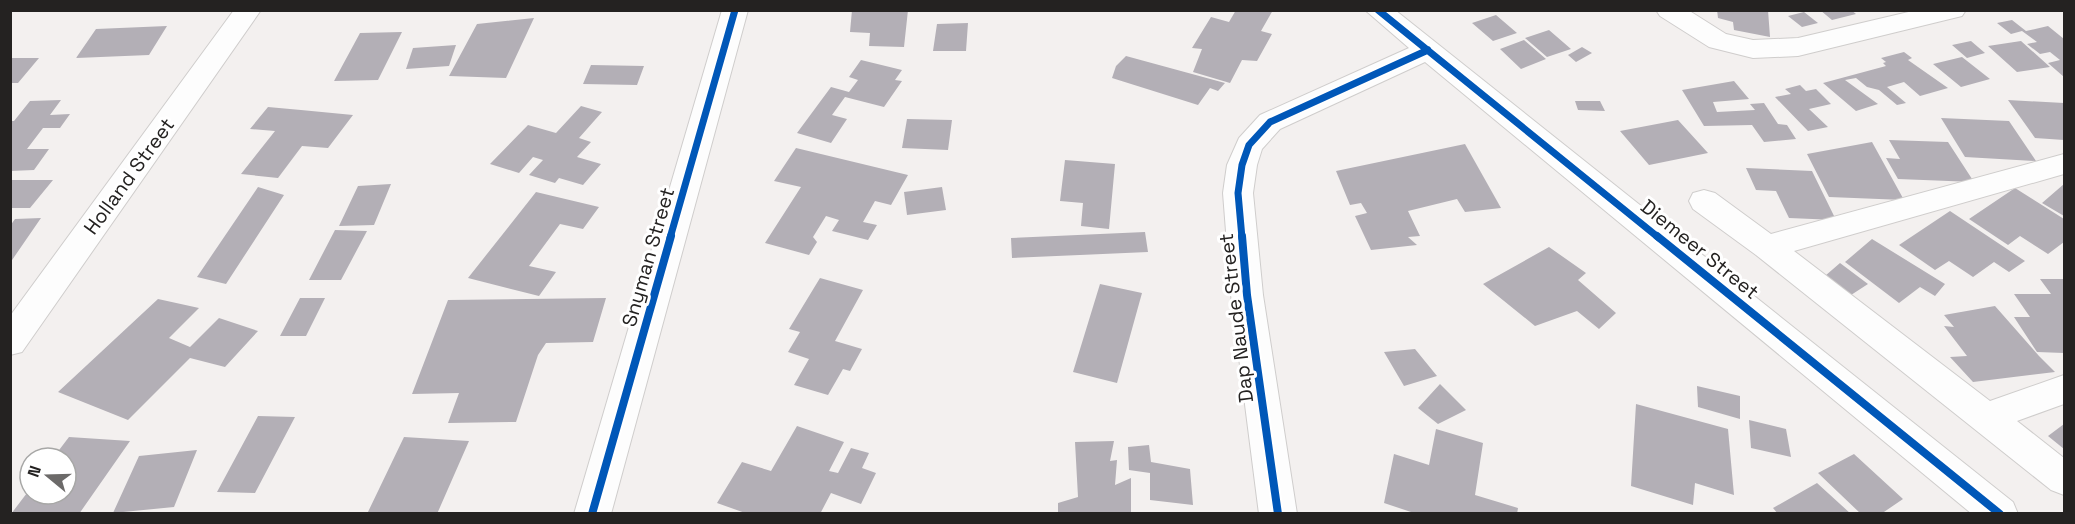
<svg xmlns="http://www.w3.org/2000/svg" width="2075" height="524" viewBox="0 0 2075 524" font-family="'Space Grotesk',sans-serif">
	<style>
		.building { fill: #b3afb6 }
		.lines { fill: none; stroke-linecap: round; stroke-linejoin: round }
		.minor-casing { stroke: #cfcdcc; stroke-width: 2 }
		.minor { fill: #fdfdfd; fill-rule: evenodd }
		.cycleway-far1-casing { stroke: #fff; stroke-width: 10 }
		.cycleway-casing { stroke: #fff; stroke-width: 12 }
		.cycleway-far1 { stroke: #0057b8; stroke-width: 7 }
		.cycleway { stroke: #0057b8; stroke-width: 8 }
		.labels { text-anchor: middle; stroke-width: 6; stroke-linejoin: round; paint-order: stroke }
		.street-label { font-size: 20px; fill: #242221; stroke: #fff }
	</style>
	<rect width="100%" height="100%" fill="#f3f0ef"/>
	<path class="building" d="M852 10H908L904 47 869 46 870 33 850 32Z
		M1236 10H1273L1261 31 1272 34 1257 61 1242 60 1230 83 1193 72 1202 49 1192 48 1211 17 1229 22Z
		M1717 10H1768L1770 37 1734 30 1733 22 1718 18Z
		M1820 10H1851L1856 14 1832 20Z
		M1804 12 1818 23 1802 27 1788 16Z
		M1496 15 1517 33 1493 41 1472 23Z
		M534 18 506 78 449 76 477 24Z
		M2012 20 2026 31 2048 26 2064 39V77L2048 63 2060 60 2050 52 2040 54 2027 44 2037 42 2022 31 2011 34 1997 23Z
		M968 23 966 51H933L937 24Z
		M167 26 149 55 76 58 96 29Z
		M1549 30 1571 49 1547 57 1525 38Z
		M402 32 378 80 334 81 360 33Z
		M1524 40 1546 59 1521 69 1500 49Z
		M1971 41 1985 53 1967 58 1952 45Z
		M2021 41 2050 67 2017 72 1988 46Z
		M456 45 449 66 406 69 413 48Z
		M1582 47 1592 53 1576 62 1568 55Z
		M1904 52 1912 58 1908 60 1948 88 1920 96 1904 82 1887 87 1906 103 1897 105 1879 90 1867 87 1856 78 1845 80 1878 104 1856 111 1823 83 1886 66 1883 63 1886 62 1881 58Z
		M1126 56 1225 83 1218 91 1210 88 1198 105 1112 78 1116 66Z
		M1962 57 1990 79 1961 87 1933 64Z
		M10 58H39L18 83H10Z
		M861 60 902 70 895 80 902 81 884 107 845 97 832 115 847 119 831 143 797 133 831 87 849 92 858 80 849 77Z
		M591 65 644 66 637 85 583 84Z
		M1734 81 1749 99 1713 102 1717 112 1755 110 1750 104 1764 103 1778 124 1787 125 1796 139 1764 142 1752 125 1704 126 1682 90Z
		M1800 85 1806 91 1816 89 1831 104 1809 109 1828 127 1808 131 1775 97 1791 94 1785 89Z
		M61 100 50 115 70 114 60 128H43L27 149H49L34 170 10 171V121H14L30 101Z
		M2008 100 2064 103V140L2035 138Z
		M1575 101H1600L1605 111 1578 110Z
		M581 106 602 112 579 138 591 142 577 157 601 164 583 185 559 178 555 183 529 175 543 160 533 157 519 173 490 164 528 125 556 133Z
		M268 107 301 110 353 115 328 148 302 146 278 178 241 174 275 131 250 129Z
		M1941 118 2009 121 2036 161 1965 157Z
		M907 119 952 120 948 150 902 148Z
		M1678 120 1708 153 1649 165 1620 131Z
		M1889 140 1948 142 1974 182 1898 179 1886 158 1900 159Z
		M1872 142 1904 200 1829 197 1807 154Z
		M1465 144 1501 208 1465 212 1457 199 1408 211 1420 236 1408 237 1417 245 1371 250 1355 216 1367 213 1361 203 1350 205 1336 171Z
		M796 148 908 175 891 205 875 201 863 222 877 225 868 240 832 231 839 220 826 216 813 237 817 242 809 255 765 243 801 187 774 181Z
		M1065 160 1115 164 1109 229 1081 226 1083 203 1060 201Z
		M1746 168 1812 171 1836 220 1789 218 1776 191 1756 190Z
		M10 180H53L30 208H10Z
		M391 184 374 225 339 226 358 186Z
		M2064 184V216L2042 203Z
		M258 187 284 195 226 284 197 277Z
		M942 187 946 210 907 215 904 192Z
		M2015 188 2064 219V242L2048 254 2020 236 2008 245 1969 219Z
		M536 192 599 207 583 229 560 224 529 266 556 272 539 296 468 278Z
		M1950 211 2025 261 2009 272 1994 262 1973 277 1949 261 1935 270 1899 245Z
		M41 218 10 263V226L15 219Z
		M335 230 367 231 341 280H309Z
		M1145 232 1148 252 1012 258 1011 238Z
		M1872 239 1945 284 1935 296 1920 287 1899 303 1845 262Z
		M1549 247 1586 273 1578 280 1616 313 1599 329 1577 311 1535 326 1483 284Z
		M1840 263 1868 284 1851 295 1825 276Z
		M820 278 863 290 835 341 862 349 850 371 843 369 828 395 794 385 809 359 788 352 800 332 789 329Z
		M2040 279H2064V353L2037 352 2014 317H2030L2014 294H2051Z
		M1100 284 1142 293 1117 383 1073 372Z
		M300 298H325L306 336H280Z
		M606 298 593 342 546 343 538 355 516 422 448 423 459 393 412 394 448 300Z
		M158 299 199 308 169 338 190 347 219 318 258 331 225 367 190 358 128 420 58 392Z
		M1995 306 2039 356 2055 372 1973 382 1950 357 1967 356 1944 326 1954 327 1944 315Z
		M1415 349 1437 376 1404 386 1384 352Z
		M1440 384 1466 410 1438 424 1418 408Z
		M1697 386 1740 396V419L1698 407Z
		M1636 404 1728 429 1734 495 1695 483 1693 505 1631 486Z
		M258 416 295 417 255 493 217 492Z
		M1749 420 1786 429 1791 457 1751 448Z
		M2064 424V449L2048 436Z
		M797 426 844 442 829 471 838 473 851 448 869 453 862 468 876 473 861 504 831 493 820 514H748L717 503 742 462 771 471Z
		M1436 429 1483 443 1475 495 1518 508 1517 514H1417L1384 503 1394 454 1429 465Z
		M69 437 130 441 79 514H11L30 489V494H66V458H53Z
		M404 437 469 441 437 514H367Z
		M1114 441 1110 461 1117 460 1115 485 1131 478V514H1058V503L1078 497 1075 442Z
		M1149 445 1151 462 1190 469 1193 505 1150 500V473L1129 470 1128 447Z
		M197 450 174 507 113 513 139 456Z
		M1854 454 1903 499 1881 514H1861L1818 473Z
		M1817 483 1851 514H1778L1773 508Z"/>
	<g class="lines">
		<g class="minor-casing">
			<path id="minor" d="M234 10H261L22 352 10 355V316Z
				M722 10H748L611 514H574Z
				M1365 10H1395L2013 502 2018 514H1972L1425 62 1280 129 1262 149 1257 165 1253 193 1263 295 1297 514H1259L1231 295 1223 193 1227 165 1239 138 1260 115 1409 48Z
				M1656 10H1688L1726 34 1753 40 1798 38 1917 10H1966L1962 16 1798 56 1753 58 1709 47 1660 16Z
				M2064 154V174L1794 251 1990 401 2064 375V404L2017 421 2064 458V495L2051 490 1756 255 1693 209 1689 201 1693 193 1704 190 1715 193 1771 234Z"/>
		</g>
		<use href="#minor" class="minor"/>
		<g class="cycleway-far1-casing">
			<path id="cycleway-far1" d="M1378 10 1659 238
				M670 238 735 10
				M1242 238 1238 193 1242 165 1249 145 1270 122 1428 50"/>
		</g>
		<g class="cycleway-casing">
			<path id="cycleway" d="M1242 236 1247 295 1278 514
				M1657 236 2000 514
				M592 514 671 236"/>
		</g>
		<use href="#cycleway-far1" class="cycleway-far1"/>
		<use href="#cycleway" class="cycleway"/>
	</g>
	<g class="labels">
		<g class="street-label">
			<text transform="translate(129 176) rotate(-54)" y="7">Holland Street</text>
			<text transform="translate(1700 249) rotate(39)" y="7">Diemeer Street</text>
			<text transform="translate(648 257) rotate(-74)" y="7">Snyman Street</text>
			<text transform="translate(1236 318) rotate(-97)" y="7">Dap Naude Street</text>
		</g>
	</g>
	<rect width="2075" height="524" fill="none" stroke="#242221" stroke-width="24"/>
	<g transform="translate(48 476) rotate(289)"><circle r="28" fill="#ffffff" stroke="#a7a7a6" stroke-width="1.5"/>
	<path d="M0-4.5L10 22L0 15L-10 22Z" fill="#6c6a69"/>
	<text y="-9" font-size="16" font-weight="bold" text-anchor="middle" fill="#242221">N</text>
	</g>
</svg>
